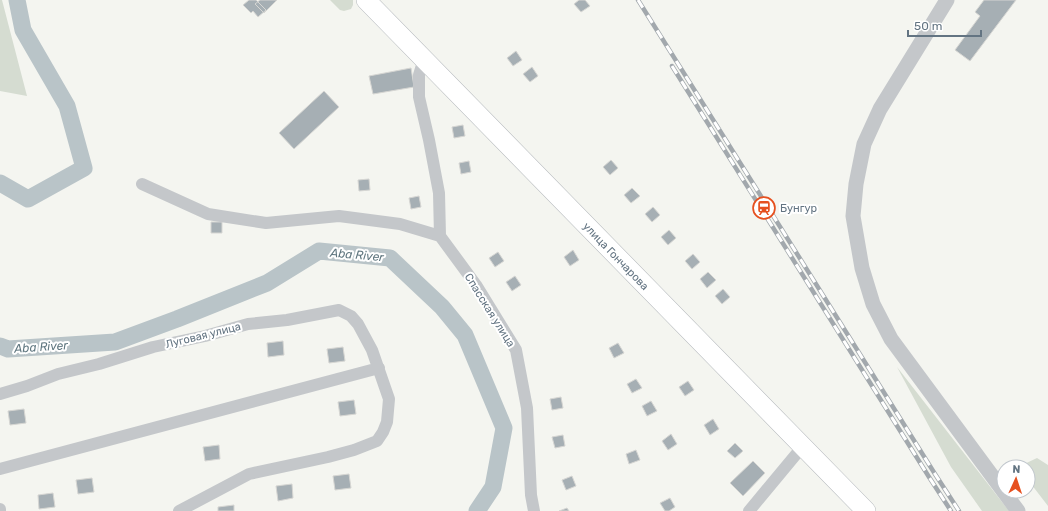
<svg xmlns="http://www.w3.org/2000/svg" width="1048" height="511" viewBox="0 0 1048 511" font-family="Rubik,sans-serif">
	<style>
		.green { fill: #d5dcd1 }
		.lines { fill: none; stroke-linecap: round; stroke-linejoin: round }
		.river { stroke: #b9c4c8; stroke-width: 17 }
		.building { fill: #a6afb4; stroke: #d6d6d3 }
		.primary-casing { stroke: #b4b8bc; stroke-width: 20 }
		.minor { stroke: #c4c7ca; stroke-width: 12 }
		.tertiary { stroke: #c4c7ca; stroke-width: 15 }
		.primary { stroke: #fff; stroke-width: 19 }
		.rail-casing { stroke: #a2a8ad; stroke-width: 4.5 }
		.rail { stroke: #fff; stroke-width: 3; stroke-dasharray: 9; stroke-linecap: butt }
		.labels { text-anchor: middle; stroke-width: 4; stroke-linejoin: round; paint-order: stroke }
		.poi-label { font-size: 11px; fill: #637482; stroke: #fff; text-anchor: start }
		.street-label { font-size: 11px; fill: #637482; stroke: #fff }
		.water-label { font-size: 12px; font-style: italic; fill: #5f767f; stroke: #fff }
	</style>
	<rect width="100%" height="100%" fill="#f4f5f0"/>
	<path class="green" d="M0 0H2L27 96 0 91Z
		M330 0H353V5L351 9 344 11 340 10Z
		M897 367 1009 511H982L951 467Z
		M1037 458 1048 465V506L1028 480V467H1018Z"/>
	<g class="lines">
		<path class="river" d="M0 183 28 199 84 168 67 106 23 30 17 0
			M0 346 8 349 115 342 177 319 267 283 319 251 390 258 442 307 465 335 504 428 493 487 477 511"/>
	</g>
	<path class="building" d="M249 0H256L266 10 258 17 253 11 251 13 243 5Z
		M260 0H277L264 13 255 4Z
		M579 0H585L590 6 581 12 574 4Z
		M984 0H1016L970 61 955 50 980 16 975 12Z
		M516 51 522 60 513 66 507 58Z
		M532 67 538 76 530 82 523 74Z
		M411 68 414 87 373 94 369 76Z
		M324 91 339 107 294 149 279 133Z
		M463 125 465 136 454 138 452 127Z
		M611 160 618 168 610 175 603 167Z
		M469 161 471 172 461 174 459 163Z
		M369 179 370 190 359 191 358 180Z
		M632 188 640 196 631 203 624 195Z
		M419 196 421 207 411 209 409 198Z
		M653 207 660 215 652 222 645 214Z
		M211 222H222V233H211Z
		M669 230 676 238 668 245 661 237Z
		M573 250 579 260 570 266 564 257Z
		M498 252 504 261 495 267 489 258Z
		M693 254 700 262 692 269 685 261Z
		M708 272 716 280 707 288 700 279Z
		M515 276 521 285 512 291 506 282Z
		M723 289 730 297 722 304 715 296Z
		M283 341 284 355 268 357 267 343Z
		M618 343 624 353 614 358 609 348Z
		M343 347 345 361 329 363 327 349Z
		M636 379 642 388 632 393 627 384Z
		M688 381 694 390 685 396 679 387Z
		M561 397 563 408 552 410 550 399Z
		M354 400 356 414 340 416 338 402Z
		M651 401 657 411 647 416 642 406Z
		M24 409 26 423 10 425 8 411Z
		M713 419 719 429 710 435 704 425Z
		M671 434 677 444 668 450 662 441Z
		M563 435 565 446 555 448 552 437Z
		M735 443 743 451 735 458 727 451Z
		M219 445 220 459 205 461 203 447Z
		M636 450 640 460 629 464 626 454Z
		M753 461 765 473 743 496 730 483Z
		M349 474 351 488 335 490 333 476Z
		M572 476 576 486 566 490 562 480Z
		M92 478 94 492 78 494 76 480Z
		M292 484 293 498 278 501 276 486Z
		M53 493 55 507 39 509 38 495Z
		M670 498 675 507 669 511H665L660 503Z
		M234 505V511H218V507Z
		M567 508 569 511H559Z"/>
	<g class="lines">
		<g class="primary-casing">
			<path id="primary" d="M366 0 866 511"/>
		</g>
		<path class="minor" d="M424 59 419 75V97L429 140 439 193 440 236 476 285 516 350 527 408 531 495 534 511
			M142 184 208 214 266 223 339 216 400 224 440 236
			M0 394 27 386 58 374 99 364 153 347 205 336 248 324 287 320 339 310 351 316 358 324 372 350 389 399 387 422 383 432 377 441 354 450 328 457 249 474 179 511
			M0 469 379 368
			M0 509V511
			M749 511 803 446"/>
		<path class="tertiary" d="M947 0 880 109 864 144 856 184 853 216 862 268 873 304 891 339 1018 511"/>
		<use href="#primary" class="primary"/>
		<g class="rail-casing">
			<path id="rail" d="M638 0 935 474 959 511
				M672 66 929 477 951 511"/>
		</g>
		<use href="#rail" class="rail"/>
	</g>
	<defs>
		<g id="station-ring" transform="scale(1.15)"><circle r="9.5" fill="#fff" stroke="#e6501f" stroke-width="1.5"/><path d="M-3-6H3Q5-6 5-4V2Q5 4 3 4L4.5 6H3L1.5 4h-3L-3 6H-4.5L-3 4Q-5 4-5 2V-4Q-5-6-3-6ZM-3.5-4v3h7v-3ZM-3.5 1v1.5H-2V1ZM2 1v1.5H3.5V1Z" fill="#e6501f"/></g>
	</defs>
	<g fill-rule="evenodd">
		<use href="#station-ring" x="764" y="208"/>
	</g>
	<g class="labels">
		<g class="poi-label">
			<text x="780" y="212">Бунгур</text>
		</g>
		<g class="street-label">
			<text transform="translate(616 256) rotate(46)" y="4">улица Гончарова</text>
			<text transform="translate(490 310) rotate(58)" y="4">Спасская улица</text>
			<text transform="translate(203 335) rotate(-14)" y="4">Луговая улица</text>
		</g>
		<g class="water-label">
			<text transform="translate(357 255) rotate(5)" y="4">Aba River</text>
			<text transform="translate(41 347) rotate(-4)" y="4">Aba River</text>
		</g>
	</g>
	<g transform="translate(1016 479) rotate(3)"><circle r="19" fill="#ffffff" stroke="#c1c7cd"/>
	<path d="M0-3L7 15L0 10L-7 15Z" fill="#e6501f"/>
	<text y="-6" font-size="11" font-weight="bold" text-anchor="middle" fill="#637482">N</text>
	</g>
	<path d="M908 30v6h73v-6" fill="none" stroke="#637482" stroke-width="2"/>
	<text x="914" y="30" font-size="12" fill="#637482" stroke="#ffffff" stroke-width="3" paint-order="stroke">50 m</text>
</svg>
